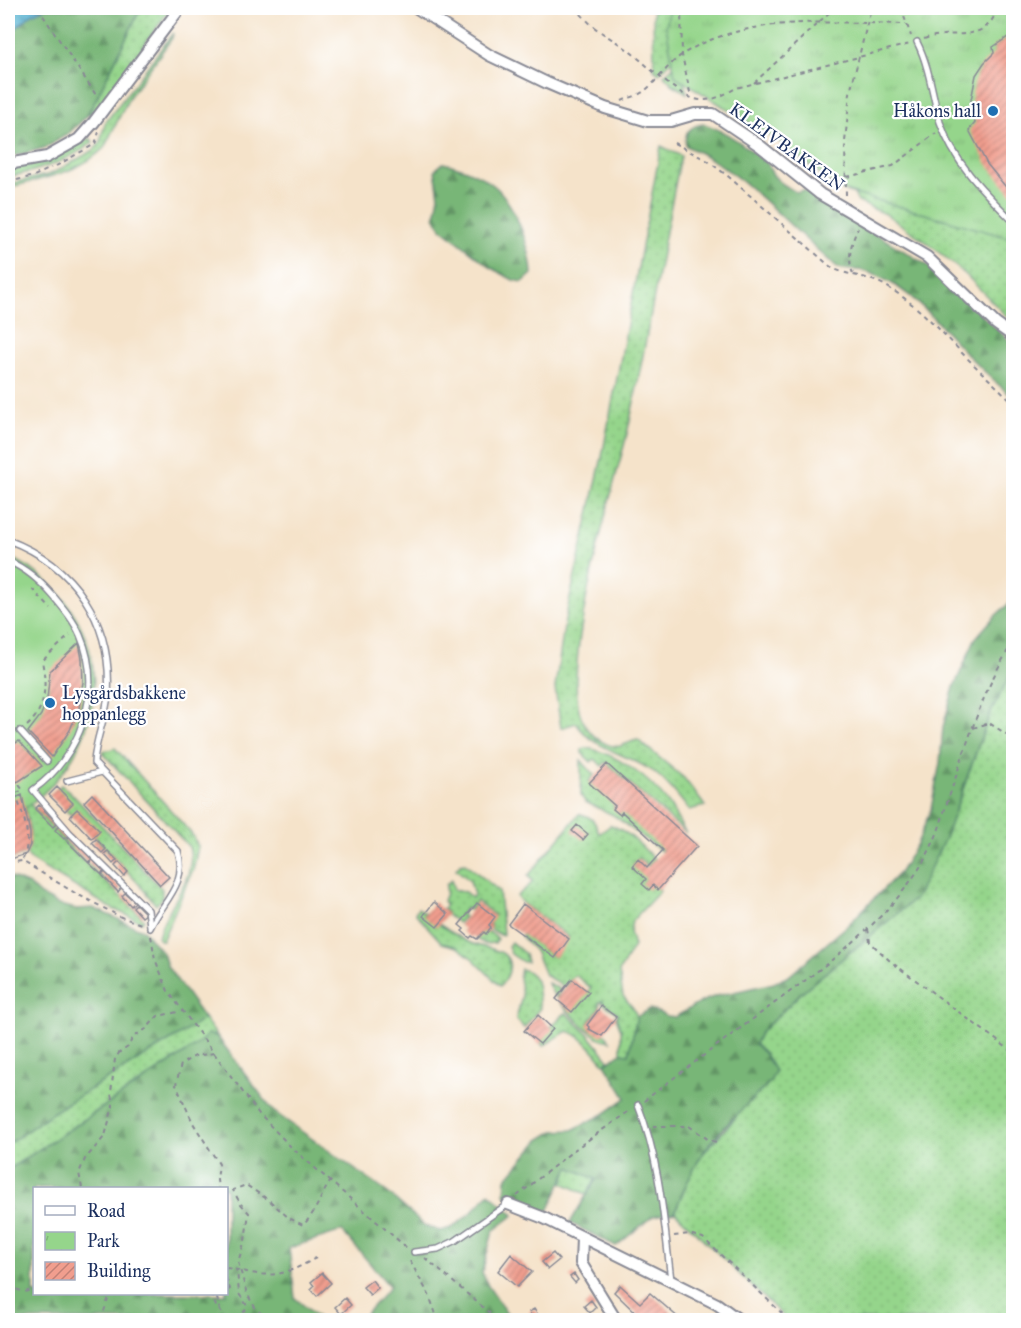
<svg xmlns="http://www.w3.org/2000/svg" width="1021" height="1328" viewBox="0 0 1021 1328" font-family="'IM FELL Great Primer',serif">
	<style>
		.grass { fill: url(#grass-dots); stroke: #588274; stroke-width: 1.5 }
		.forest { fill: url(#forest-firs); stroke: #4a726a; stroke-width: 1.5; fill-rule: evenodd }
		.park { fill: url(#park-tufts); stroke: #588274; stroke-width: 1.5 }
		.pitch { fill: #95d58b; stroke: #588274; stroke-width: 1.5 }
		.water { fill: url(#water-ripples); stroke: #367097; stroke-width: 1.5 }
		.building { fill: url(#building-hatch) }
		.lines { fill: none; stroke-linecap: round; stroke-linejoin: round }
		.lane-casing { stroke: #888994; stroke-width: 8 }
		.street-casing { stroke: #888994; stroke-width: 14 }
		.path { stroke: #888994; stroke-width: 2; stroke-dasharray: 4.5 4.5; stroke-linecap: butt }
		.lane { stroke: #fff; stroke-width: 5 }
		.street { stroke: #fff; stroke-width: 10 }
		.poi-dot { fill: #1f6fb2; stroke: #fff; stroke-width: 2 }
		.labels { text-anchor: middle; stroke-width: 4.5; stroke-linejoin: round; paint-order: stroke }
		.poi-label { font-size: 18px; fill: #1b2f5e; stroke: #fff; text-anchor: end }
		.street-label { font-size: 18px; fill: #1b2f5e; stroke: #fff }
	</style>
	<defs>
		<pattern id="grass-dots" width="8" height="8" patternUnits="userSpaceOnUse" patternTransform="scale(1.5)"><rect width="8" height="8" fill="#95d58b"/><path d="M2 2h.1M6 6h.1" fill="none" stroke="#80b77a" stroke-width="1.8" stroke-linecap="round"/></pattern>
		<pattern id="forest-firs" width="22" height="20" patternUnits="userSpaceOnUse" patternTransform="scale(1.5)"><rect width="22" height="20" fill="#78b677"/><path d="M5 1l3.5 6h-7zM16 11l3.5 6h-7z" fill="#629465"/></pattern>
		<pattern id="park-tufts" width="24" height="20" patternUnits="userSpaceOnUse" patternTransform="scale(1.5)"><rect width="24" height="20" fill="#95d58b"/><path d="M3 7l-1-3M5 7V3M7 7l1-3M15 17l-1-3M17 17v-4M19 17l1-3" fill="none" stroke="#80b77a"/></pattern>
		<pattern id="water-ripples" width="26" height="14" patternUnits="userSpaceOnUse" patternTransform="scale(1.5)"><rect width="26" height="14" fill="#51b0d0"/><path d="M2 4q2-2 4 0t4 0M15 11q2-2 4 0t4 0" fill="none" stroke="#4290ac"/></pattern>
		<pattern id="building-hatch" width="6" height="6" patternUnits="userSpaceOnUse" patternTransform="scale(1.5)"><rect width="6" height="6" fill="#f19e8e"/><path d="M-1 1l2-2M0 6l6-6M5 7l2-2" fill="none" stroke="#c28177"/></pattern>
	</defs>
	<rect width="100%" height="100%" fill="#fff"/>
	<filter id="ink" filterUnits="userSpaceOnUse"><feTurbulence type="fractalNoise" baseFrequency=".0167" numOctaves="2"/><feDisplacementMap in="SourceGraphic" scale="12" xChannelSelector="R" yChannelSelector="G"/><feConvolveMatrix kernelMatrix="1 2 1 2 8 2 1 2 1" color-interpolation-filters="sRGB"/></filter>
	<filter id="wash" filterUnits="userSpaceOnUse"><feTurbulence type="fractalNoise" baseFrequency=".008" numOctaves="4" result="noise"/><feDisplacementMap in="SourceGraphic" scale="24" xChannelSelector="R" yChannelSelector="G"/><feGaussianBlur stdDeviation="1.35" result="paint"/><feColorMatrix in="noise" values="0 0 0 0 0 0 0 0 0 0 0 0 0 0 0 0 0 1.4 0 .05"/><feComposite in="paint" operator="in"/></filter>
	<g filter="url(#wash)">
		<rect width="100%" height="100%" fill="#f5e3ca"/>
		<path class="grass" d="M145 8H171L96 111 88 115 138 14Z
			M653 8H680L677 56 659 73 654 69Z
			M173 33 172 38 130 96 104 148C78 174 42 178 8 188V184L51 174 94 150 100 143 105 123Z
			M678 62 687 93 672 84 664 75Z
			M90 138 93 142C68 162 37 171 8 177V170L45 162Z
			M661 146 681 156C666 227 654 299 640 371 636 393 631 416 626 438 611 496 559 668 582 719 588 733 605 749 621 746 626 744 632 741 638 740L684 778 705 806 689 810C678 796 668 783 654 772 628 754 594 750 576 723L561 728 555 688 565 620 602 457Z
			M853 192 998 227 1013 242V323L966 275 929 244 887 215 858 202Z
			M1013 670V1320H787L675 1212 684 1187 701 1156 736 1117 765 1054 755 1044 760 1033 803 991 916 898 960 798 989 716Z
			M115 748 191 833 198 846 194 867 162 941 158 939C162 909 199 880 189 847L102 752Z
			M585 748C614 751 653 781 669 804 675 813 679 824 686 833L606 762 602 766 595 759 591 762 582 753V750Z
			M581 760 594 775 589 781 616 804 613 807 620 813 623 810 664 847 661 851 613 815 585 802 581 795Z
			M61 785 69 791 162 889V899L156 905 138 883 114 857 85 826 65 810 54 792Z
			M30 804 71 848 144 919 142 922 111 908 32 861 26 854 30 845 25 808Z
			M579 814C592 816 596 822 599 834L611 825C629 832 641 845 654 859L648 866 639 858 633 865 647 878 643 883H654L660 891 632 921 630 932 634 946 619 972 623 996 633 1008 637 1016 629 1054 621 1053V1030L616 1017 618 1014 603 1003V1001L599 1002 600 1007 588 1023 604 1033 610 1041C605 1040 600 1039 596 1036 583 1027 551 997 548 983L561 990 557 995 573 1009 591 988 575 975 564 987 545 975 535 951 521 936 523 934 554 957 569 937 522 903 517 896 533 882 528 876Z
			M465 863 499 891 503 934 502 936 489 928 491 926 488 923 494 915 477 901 470 910 466 908 461 914 464 917 458 923 446 914 447 912 443 909 446 905 443 901 446 893V885L451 880 454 890 465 892 472 898 474 895 470 881 456 869 460 864Z
			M418 908 425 913 424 915C439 923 453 935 468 942 477 946 486 947 495 950 515 956 512 974 500 986L473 959 457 947 442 943 415 913Z
			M483 930H487L498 939 495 943 485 944 476 939Z
			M511 942 525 954 527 962H523L511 954 508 946Z
			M521 969C541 974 537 991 540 1008L524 1028 516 1019 522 996 519 977Z
			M566 1013 589 1035 609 1060 605 1064C594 1052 583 1035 567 1031L543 1046 540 1041C549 1031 555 1020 566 1013Z
			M204 1018 217 1036 208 1035 194 1047 8 1170V1144L58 1109 191 1028Z
			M569 1167 596 1179 586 1194 563 1183Z"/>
		<path class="forest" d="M44 8H145L138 14 88 115 69 133 47 147 19 155 8 156V35L32 14Z
			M704 124C729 132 748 148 768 164 772 179 784 185 796 192L804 190 927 265 1013 344V398C997 383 979 367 963 350 941 327 921 301 893 284 884 279 869 271 859 270 850 269 845 271 837 267 787 226 745 172 686 146 683 132 692 125 704 124Z
			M443 163C462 167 484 176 498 189 516 208 531 249 532 274L523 282 513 280 490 267 441 228 435 217 439 196 435 170Z
			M1013 600V670L989 716 946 836 916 898 803 991 760 1033 755 1044 765 1054 775 1071 770 1082C747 1106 718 1129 700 1158 690 1175 682 1193 675 1212L653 1216 616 1246 570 1223 596 1179 569 1167 548 1211C534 1209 515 1204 505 1194L506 1179 539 1140 554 1131 572 1130 602 1115 626 1098 605 1064 621 1053 629 1054 637 1016 650 1009 667 1016 675 1017 701 1002 716 996 774 983 789 976 847 926 900 872 917 844 931 809 940 763 943 727 954 687 975 639 994 617Z
			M8 876 29 885 40 895 59 905 77 909 93 908 143 930 163 953 167 966 204 1018 191 1028 58 1109 8 1144Z
			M208 1034 217 1036 273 1111 388 1193 425 1226 440 1231 452 1228 472 1212 489 1193 514 1215 493 1231 482 1272 488 1286 511 1320H360L390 1287 342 1231 289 1248 295 1298 321 1320H8V1170L194 1047ZM34 1188H226V1294H34Z"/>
		<path class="park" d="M670 8H1013V239L841 190 778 141 675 76 666 26Z"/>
		<path class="pitch" d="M8 556C116 608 122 739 25 808L30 833 26 854 8 860Z"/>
		<path class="water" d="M8 8H44L32 14 8 35Z"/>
		<g id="blocks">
			<path class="building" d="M1014 33V197L987 164 969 130 975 123 971 100 976 75 984 63 994 53 993 47Z
				M79 643 82 659 83 682 79 708 70 730 52 757 28 732 41 715 47 699 50 671Z
				M14 739 16 743 19 741 42 766 19 781 8 785V744Z
				M607 764 697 846 658 890 653 885 649 890 642 884 646 879 632 866 638 859 647 868 663 850 622 812 620 815 613 809 615 806 589 783Z
				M57 787 73 803 65 811 49 795Z
				M92 794 169 877 160 885 84 802Z
				M22 795 30 833V845L26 854 8 860V801Z
				M39 805 57 823 53 827 35 809Z
				M77 809 100 831 92 839 70 816Z
				M577 825 588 834 583 840 572 831Z
				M59 826 68 835 64 839 55 830Z
				M70 836 92 859 88 862 66 840Z
				M96 839 106 849 102 853 92 843Z
				M108 851 117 860 113 864 104 854Z
				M93 860 104 871 101 874 89 863Z
				M119 862 128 872 124 876 115 866Z
				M105 872 121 888 118 892 102 875Z
				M125 893 135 902 131 906 122 896Z
				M434 902 448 914 437 927 423 916Z
				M477 903 495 917 489 925 491 927 486 934 484 932 477 939 472 936 470 938 462 931 464 929 459 925Z
				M136 904 146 914 142 917 133 907Z
				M523 904 569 939 555 958 508 924Z
				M572 979 589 992 572 1012 556 999Z
				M601 1006 616 1017 602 1036 589 1029 590 1028 587 1025Z
				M538 1015 553 1029 540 1044 524 1031Z
				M553 1253 559 1260 548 1269 542 1262Z
				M511 1254 532 1272 517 1287 498 1271Z
				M322 1273 331 1283 317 1296 311 1289 314 1286 311 1282Z
				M574 1274 578 1280 575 1283 570 1277Z
				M372 1280 378 1288 370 1295 363 1287Z
				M620 1285 640 1303 650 1293 681 1320H643L614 1292Z
				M345 1298 351 1305 341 1314 335 1307Z
				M591 1300 596 1307 590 1313 584 1306Z
				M534 1309 541 1319 538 1320H534L529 1312Z"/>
		</g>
	</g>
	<g filter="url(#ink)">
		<use href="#blocks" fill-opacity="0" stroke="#888994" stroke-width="1.5"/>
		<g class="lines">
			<g class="lane-casing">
				<path id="lane" d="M917 42C930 68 932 95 940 122 954 163 984 192 1014 222
					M8 540C75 565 113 623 108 695 106 718 95 739 94 763L178 851C188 884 163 901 150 928
					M8 561C25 568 42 583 54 597 64 609 74 621 80 635 104 690 81 756 33 790L69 832 148 910 150 926
					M20 731 47 761
					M67 781 102 772
					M638 1105C660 1160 664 1222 671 1280
					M414 1252 438 1249 455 1241 508 1204"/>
			</g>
			<g class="street-casing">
				<path id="street" d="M417 8 489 55 547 83 605 108 648 121H671L695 114H713L759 145 820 194 927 257 996 324 1014 337
					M8 164 47 157 79 139 94 122 180 8
					M508 1204 544 1218 717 1304 739 1320
					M582 1238 581 1263 616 1320"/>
			</g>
			<path class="path" d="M38 8 98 98
				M574 8C581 13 587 21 594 27 603 34 612 39 621 45 642 58 677 99 701 100 714 101 725 94 736 88L910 44
				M681 8 682 55 691 97
				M901 8 911 36
				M924 39C951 28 987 46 997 8
				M754 83 834 8
				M622 101C628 98 637 96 643 92 658 81 668 64 683 54 745 14 835 23 906 24
				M674 143 708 161 729 177 832 268C849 276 868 276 884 285 916 303 939 329 964 355 980 371 997 387 1014 403
				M56 166 95 144 99 132
				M820 179 834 180 893 166 936 133
				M8 182 34 176 51 168
				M846 195 845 142 850 93 871 8
				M853 274C847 257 851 243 858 228
				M32 589 51 609
				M27 726C46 709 47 685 42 661L70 635
				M973 728 989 723 1014 739
				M8 771 23 790
				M15 794C24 816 33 838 22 861
				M8 796 24 790
				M8 863 22 861 75 893 121 917 141 924
				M868 929 870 942 890 961 1014 1053
				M151 936 155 959 168 991 259 1114 292 1148 407 1248
				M214 1053 195 1056 181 1064 176 1085 193 1123 219 1164 217 1180 218 1188
				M644 1101C681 1072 719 1044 757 1016 819 970 900 916 933 843 940 829 943 814 948 800 967 745 982 689 1014 641
				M653 1126H689L709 1140 717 1142
				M82 1188 79 1173 85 1159 105 1136 113 1106 111 1093 115 1059 119 1053 128 1047 133 1037 146 1029 158 1016 183 1011
				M517 1196 574 1150 632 1109
				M674 1236 689 1234 703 1238 789 1320
				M425 1258 498 1320
				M410 1261 429 1295 438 1320
				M226 1268C235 1269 242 1271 251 1273 279 1278 292 1271 316 1258
				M226 1278 230 1289 226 1291
				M8 1287 25 1292 34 1289
				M211 1294 216 1306 227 1320
				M220 1311 217 1298 220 1294H228L226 1289
				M101 1320 110 1294
				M228 1320 233 1316 237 1317 247 1309 246 1304 239 1294 237 1269
				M269 1320 256 1309 247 1294 238 1262 245 1240 249 1213 240 1203 233 1190 246 1185 270 1201 289 1218 303 1225C316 1213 320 1196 330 1182"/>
			<use href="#lane" class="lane"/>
			<use href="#street" class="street"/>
		</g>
	</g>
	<g class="poi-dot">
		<circle cx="993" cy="111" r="6"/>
		<circle cx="50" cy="703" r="6"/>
	</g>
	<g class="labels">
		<g class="poi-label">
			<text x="981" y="117">Håkons hall</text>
			<text x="62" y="699" text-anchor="start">Lysgårdsbakkene<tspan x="62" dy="21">hoppanlegg</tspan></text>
		</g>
		<g class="street-label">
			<text transform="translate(787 147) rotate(36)" y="6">KLEIVBAKKEN</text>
		</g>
	</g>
	<rect width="1021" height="1328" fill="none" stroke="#fff" stroke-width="30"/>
	<rect x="33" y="1187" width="195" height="108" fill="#ffffff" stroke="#a4acbf" stroke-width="1.5"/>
	<rect x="45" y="1206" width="30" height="9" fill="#ffffff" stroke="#a4acbf" stroke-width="1.5"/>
	<text x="87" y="1217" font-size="18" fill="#1b2f5e">Road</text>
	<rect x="45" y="1232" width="30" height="18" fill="url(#park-tufts)" stroke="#a4acbf" stroke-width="1.5"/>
	<text x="87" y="1247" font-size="18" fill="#1b2f5e">Park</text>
	<rect x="45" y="1262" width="30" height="18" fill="url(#building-hatch)" stroke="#a4acbf" stroke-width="1.5"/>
	<text x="87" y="1277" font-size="18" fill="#1b2f5e">Building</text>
</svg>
